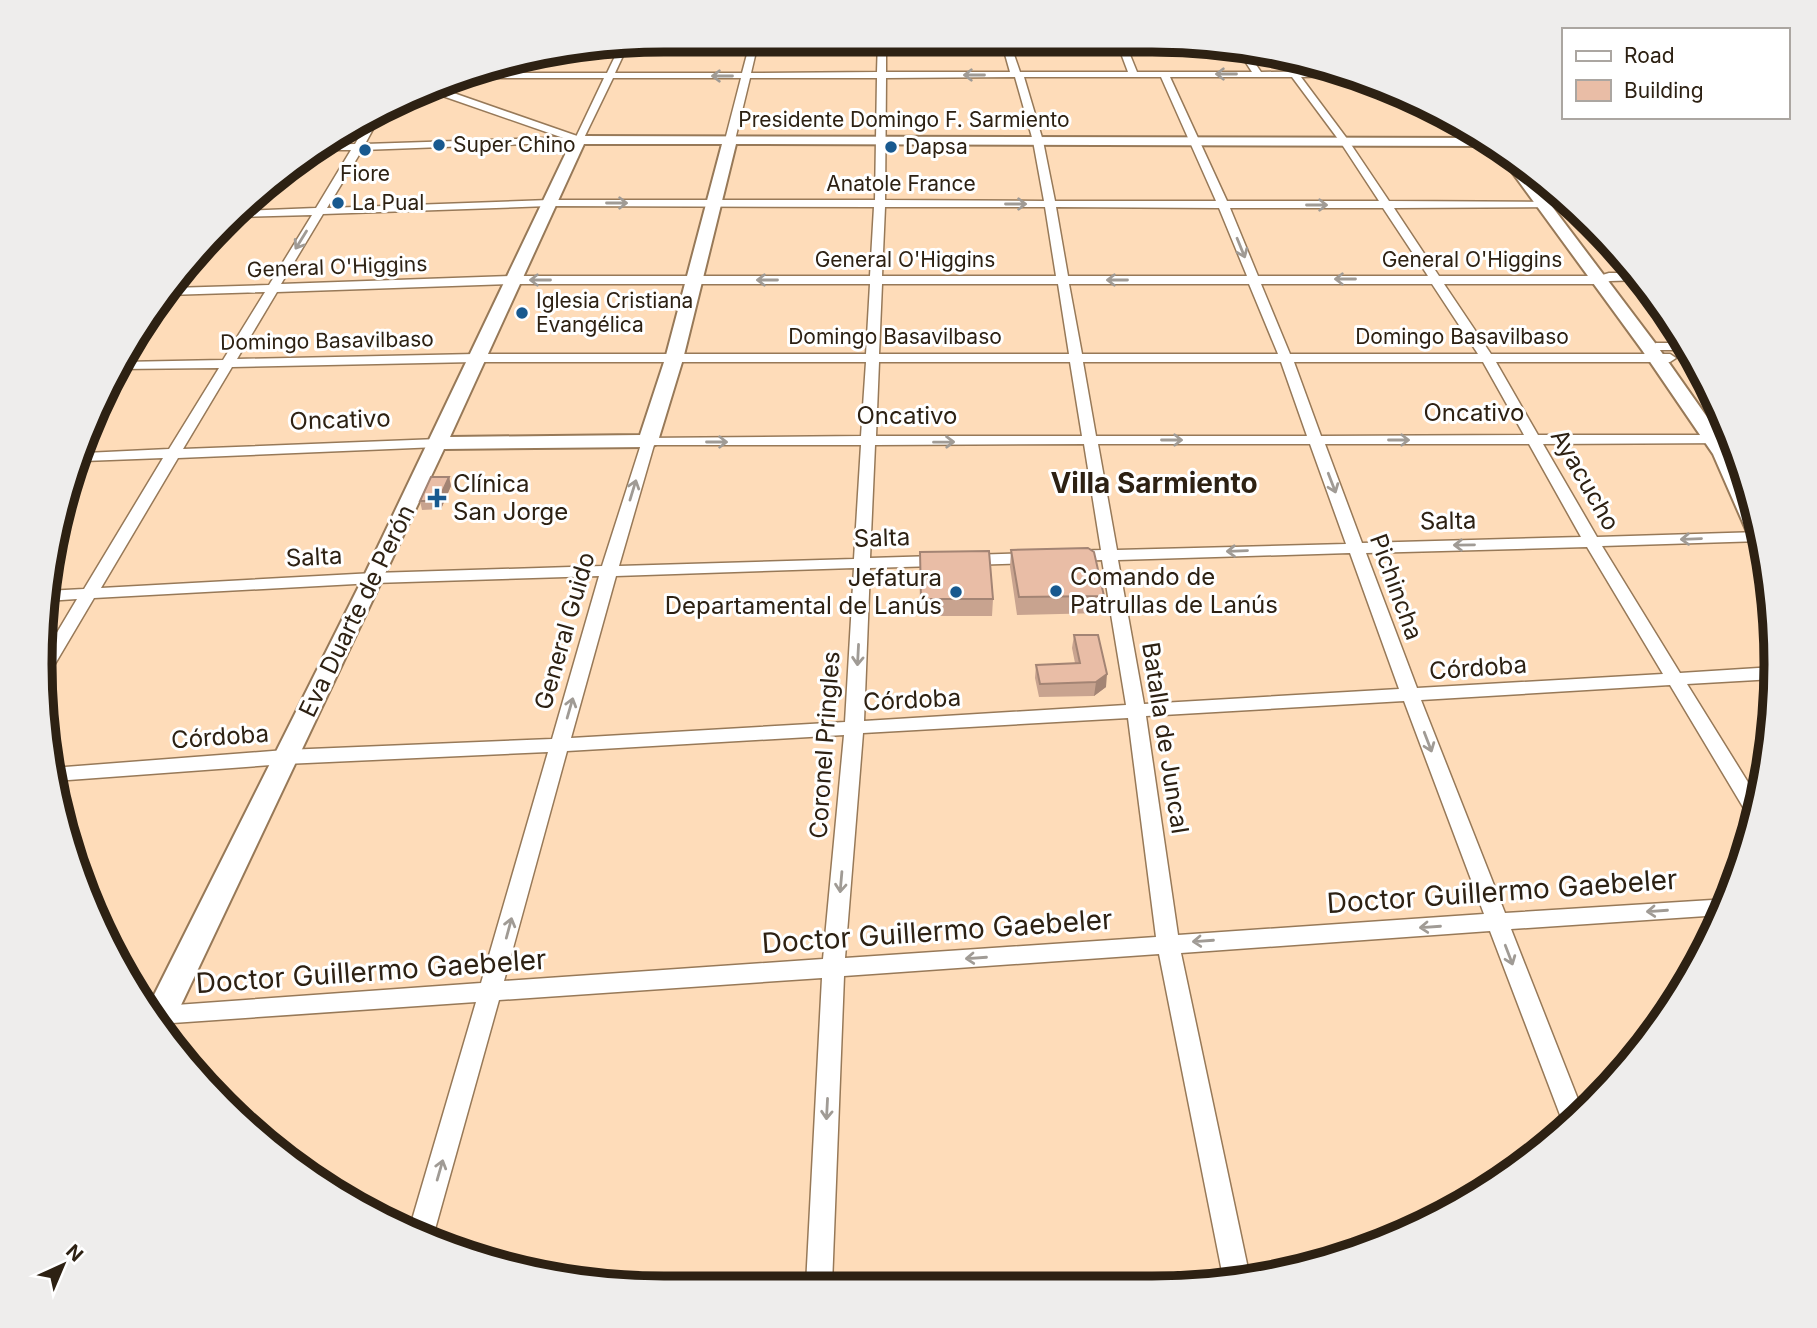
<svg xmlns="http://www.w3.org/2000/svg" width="1817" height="1328" viewBox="0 0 1817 1328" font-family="Inter,sans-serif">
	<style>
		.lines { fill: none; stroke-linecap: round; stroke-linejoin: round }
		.minor-casing { stroke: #977958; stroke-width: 3 }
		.tertiary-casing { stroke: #977958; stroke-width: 3 }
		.secondary-casing { stroke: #977958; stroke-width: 4 }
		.minor { fill: #fff; fill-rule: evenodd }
		.tertiary { fill: #fff; fill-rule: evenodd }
		.secondary { fill: #fff; fill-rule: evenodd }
		.wall { fill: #c8a38f }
		.shaded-wall { fill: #a38474 }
		.building { fill: #e9bda6; stroke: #a38474; stroke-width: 2 }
		.oneway { stroke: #a09b95 }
		.poi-dot { fill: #18598f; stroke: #fff; stroke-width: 2.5 }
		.labels { text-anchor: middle; stroke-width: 6; stroke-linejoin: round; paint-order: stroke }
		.far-street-label { font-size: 21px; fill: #2d2113; stroke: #fff }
		.far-poi-label { font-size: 21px; fill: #2d2113; stroke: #fff; text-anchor: start }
		.street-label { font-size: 24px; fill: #2d2113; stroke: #fff }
		.poi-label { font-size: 24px; fill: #2d2113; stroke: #fff; text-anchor: start }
		.quarter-label { font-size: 28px; font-weight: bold; fill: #2d2113; stroke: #fff }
		.near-street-label { font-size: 28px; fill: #2d2113; stroke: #fff }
		.rim { fill: none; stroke: #2d2113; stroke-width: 9 }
	</style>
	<rect width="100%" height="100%" fill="#fedcb9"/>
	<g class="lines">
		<g class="minor-casing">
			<path id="minor" d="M664 40H842L758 43 751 73 877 72 878 40H886V72H1010L1001 40H1009L1020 72H1128L1116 40H1124L1137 72H1252L1239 52 1248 53 1261 72 1336 71 1345 76 1301 77 1348 140 1389 201 1560 202 1566 207 1394 208 1439 276H1599L1609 273H1636L1643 280 1610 281 1600 284H1444L1491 354H1670L1676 358 1670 362H1496L1538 435H1730L1733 443 1543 444 1597 537 1760 532 1762 541 1602 546 1680 673 1774 667V679L1687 684 1759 800 1754 819 1749 817 1670 685 1421 700 1505 913 1728 899 1721 915 1511 929 1583 1112 1565 1128 1490 931 1181 953 1250 1278 1224 1282 1159 954 844 976 832 1285H806L822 978 499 1000 432 1240 409 1230 476 1002 158 1024 148 1007 481 983 548 752 285 764 55 781 52 768 285 750 552 739 599 576 374 583 94 598 52 669 46 671V651L77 599 46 601V591L84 589 163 458 84 461 85 453 169 449 219 368 117 369 122 362 223 360 265 292 167 295 171 288 269 285 312 215 236 217 243 211 316 208 351 150H312L318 145 355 144 368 122 379 118 365 144 576 137 604 78H467L476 73H607L620 46 628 45 615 73H742L750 43 655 41ZM1015 77 1033 141 1044 201 885 200 886 78ZM1024 77H1161L1216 201H1055L1043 141ZM1170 77H1292L1341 143 1379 201H1227ZM613 78H741L725 140 730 143 735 140 750 78H877L875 200H549L327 208 362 150 582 142ZM549 206 874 207 870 276H512L281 284 323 214ZM885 207H1045L1056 276H882ZM1056 207 1219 208 1247 276H1068ZM1230 208H1383L1428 276H1258ZM512 284H870L866 354H475L237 359 277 292ZM882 284H1058L1069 354H879ZM1069 284H1249L1278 354H1082ZM1261 284H1432L1478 354H1290ZM475 362H866L861 436 643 438 602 566 374 573 101 588 178 458 438 447 445 443 438 439 183 449 232 367ZM879 362H1070L1082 436H876ZM1083 362H1281L1307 436H1096ZM1294 362H1483L1524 435 1321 436ZM1084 444 1101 550 1074 551 1066 556 1074 561 1102 560 1126 705 864 721 870 568 1032 563 1040 558 1032 553 870 558 875 445ZM1098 444H1310L1346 544 1117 550ZM1325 444H1529L1581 537 1362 543ZM654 445H861L854 559 619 566ZM1587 547 1663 674 1417 688 1366 553ZM1350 553 1399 689 1144 704 1118 560ZM854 568 845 722 571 738 616 576ZM1404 701 1484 914 1178 935 1146 716ZM1128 718 1156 937 845 958 863 733ZM844 735 823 959 504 981 567 751Z
				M1656 343H1684L1689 350H1651L1650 347Z"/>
		</g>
		<g class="tertiary-casing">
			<path id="tertiary" d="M442 89 583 138 585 140 575 142 434 93Z"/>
		</g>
		<g class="secondary-casing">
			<path id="secondary" d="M579 136 1483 138 1499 145 1523 168 1655 343 1733 454 1756 503 1763 547 1754 546 1751 541 1713 454 1642 350 1493 146 736 144 683 359 658 441 655 445 648 447 444 449 173 1022 168 1032 163 1033 148 1007 363 578 572 140ZM584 144H722L665 359 640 435 450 437Z"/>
		</g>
		<use href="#minor" class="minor"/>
		<use href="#tertiary" class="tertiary"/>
		<use href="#secondary" class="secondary"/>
	</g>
	<path class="wall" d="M449 477 451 486 441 509 422 510 420 501Z
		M1011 550 1104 596 1102 613 1017 615 1010 567Z
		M920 552 993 599 992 616H921Z
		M1074 635 1106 687 1094 696 1039 697 1035 678 1036 665 1075 663 1072 648Z"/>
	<path class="shaded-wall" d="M449 477 451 486 441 509 438 501Z
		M1107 674 1106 687 1094 696 1096 682Z"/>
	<path class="building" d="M431 477H449L438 501H420Z
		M1088 548 1094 552 1104 596 1019 597 1011 550Z
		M989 551 993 599H921L920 552Z
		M1074 635H1098L1107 674 1096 682 1040 684 1036 665 1080 663Z"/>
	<defs><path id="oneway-shaft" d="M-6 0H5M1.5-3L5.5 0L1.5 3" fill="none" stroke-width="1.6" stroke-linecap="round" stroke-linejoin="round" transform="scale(1.75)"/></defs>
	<g class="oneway">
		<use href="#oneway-shaft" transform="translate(1226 74) rotate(180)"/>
		<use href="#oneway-shaft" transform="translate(974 75) rotate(180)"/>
		<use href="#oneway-shaft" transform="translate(722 76) rotate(180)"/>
		<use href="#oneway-shaft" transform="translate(617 203)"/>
		<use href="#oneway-shaft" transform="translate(1016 204)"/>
		<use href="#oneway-shaft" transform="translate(1317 205)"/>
		<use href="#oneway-shaft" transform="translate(301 240) rotate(122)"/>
		<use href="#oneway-shaft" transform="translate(1241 248) rotate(68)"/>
		<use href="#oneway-shaft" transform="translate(1345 279) rotate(180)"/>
		<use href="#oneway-shaft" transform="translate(540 280) rotate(180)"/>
		<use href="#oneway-shaft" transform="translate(767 280) rotate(180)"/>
		<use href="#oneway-shaft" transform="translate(1117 280) rotate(-180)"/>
		<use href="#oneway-shaft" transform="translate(1172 440)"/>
		<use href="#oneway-shaft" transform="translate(1399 440)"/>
		<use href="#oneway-shaft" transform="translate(717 442)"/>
		<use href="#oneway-shaft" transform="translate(944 442) rotate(-1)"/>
		<use href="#oneway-shaft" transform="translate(1332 483) rotate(69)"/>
		<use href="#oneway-shaft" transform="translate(633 490) rotate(-73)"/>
		<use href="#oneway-shaft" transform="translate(1691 539) rotate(178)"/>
		<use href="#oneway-shaft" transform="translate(1464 545) rotate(179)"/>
		<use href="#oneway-shaft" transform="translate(1237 551) rotate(178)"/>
		<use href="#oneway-shaft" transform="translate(858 655) rotate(93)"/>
		<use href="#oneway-shaft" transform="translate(570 708) rotate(-74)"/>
		<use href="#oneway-shaft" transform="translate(1428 742) rotate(69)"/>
		<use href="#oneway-shaft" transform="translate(841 882) rotate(95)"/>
		<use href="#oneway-shaft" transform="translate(1657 911) rotate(176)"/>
		<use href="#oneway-shaft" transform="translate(1430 927) rotate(176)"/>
		<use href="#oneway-shaft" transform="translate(509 928) rotate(-75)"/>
		<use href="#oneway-shaft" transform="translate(1203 941) rotate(176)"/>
		<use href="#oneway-shaft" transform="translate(1509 955) rotate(69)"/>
		<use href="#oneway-shaft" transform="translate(976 958) rotate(176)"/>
		<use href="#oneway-shaft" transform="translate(827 1109) rotate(93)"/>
		<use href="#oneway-shaft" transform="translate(440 1170) rotate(-74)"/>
	</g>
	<g class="poi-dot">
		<circle cx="439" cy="145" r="7"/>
		<circle cx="891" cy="147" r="7"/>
		<circle cx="365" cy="150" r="7"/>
		<circle cx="338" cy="203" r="7"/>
		<circle cx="522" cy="313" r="7"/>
		<path d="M433.5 487.5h7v7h7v7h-7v7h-7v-7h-7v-7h7z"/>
		<circle cx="1056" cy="591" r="7"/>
		<circle cx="956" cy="592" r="7"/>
	</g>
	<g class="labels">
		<g class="far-street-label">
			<text x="904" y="127">Presidente Domingo F. Sarmiento</text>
			<text x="901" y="191">Anatole France</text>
			<text x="905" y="267">General O'Higgins</text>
			<text x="1472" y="267">General O'Higgins</text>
			<text transform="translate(337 267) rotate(-2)" y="7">General O'Higgins</text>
			<text x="895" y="344">Domingo Basavilbaso</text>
			<text x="1462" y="344">Domingo Basavilbaso</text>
			<text transform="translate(327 341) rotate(-1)" y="7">Domingo Basavilbaso</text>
		</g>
		<g class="far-poi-label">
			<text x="453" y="152">Super Chino</text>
			<text x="905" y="154">Dapsa</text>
			<text x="365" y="181" text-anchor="middle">Fiore</text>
			<text x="352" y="210">La Pual</text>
			<text x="536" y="308">Iglesia Cristiana<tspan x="536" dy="24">Evangélica</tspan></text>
		</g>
		<g class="street-label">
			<text x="1474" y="421">Oncativo</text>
			<text x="907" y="424">Oncativo</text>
			<text transform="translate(340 420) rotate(-2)" y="8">Oncativo</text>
			<text transform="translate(1585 480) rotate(60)" y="8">Ayacucho</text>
			<text transform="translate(1448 521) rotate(-1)" y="8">Salta</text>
			<text transform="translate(882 538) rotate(-2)" y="8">Salta</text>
			<text transform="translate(314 557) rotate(-3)" y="8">Salta</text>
			<text transform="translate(1396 587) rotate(70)" y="8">Pichincha</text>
			<text transform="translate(357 611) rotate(-64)" y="8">Eva Duarte de Perón</text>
			<text transform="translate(565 631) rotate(-74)" y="8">General Guido</text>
			<text transform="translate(1478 668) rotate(-4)" y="8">Córdoba</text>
			<text transform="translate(912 700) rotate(-3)" y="8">Córdoba</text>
			<text transform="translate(220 737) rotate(-4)" y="8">Córdoba</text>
			<text transform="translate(1165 738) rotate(81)" y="8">Batalla de Juncal</text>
			<text transform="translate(825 745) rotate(-86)" y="8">Coronel Pringles</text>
		</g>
		<g class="poi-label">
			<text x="453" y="492">Clínica<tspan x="453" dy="28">San Jorge</tspan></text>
			<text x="1070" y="585">Comando de<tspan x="1070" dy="28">Patrullas de Lanús</tspan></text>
			<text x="942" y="586" text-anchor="end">Jefatura<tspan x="942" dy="28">Departamental de Lanús</tspan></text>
		</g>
		<g class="quarter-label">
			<text x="1154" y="493">Villa Sarmiento</text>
		</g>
		<g class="near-street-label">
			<text transform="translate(1502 891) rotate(-4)" y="10">Doctor Guillermo Gaebeler</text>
			<text transform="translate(937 931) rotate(-4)" y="10">Doctor Guillermo Gaebeler</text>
			<text transform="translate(371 971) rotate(-4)" y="10">Doctor Guillermo Gaebeler</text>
		</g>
	</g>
	<path d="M0 0H1817V1328H0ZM664 52H1152A612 612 0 0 1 1764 664V664A612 612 0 0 1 1152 1276H664A612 612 0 0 1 52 664V664A612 612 0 0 1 664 52Z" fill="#eeedec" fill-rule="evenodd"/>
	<path class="rim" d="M664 52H1152A612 612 0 0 1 1764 664V664A612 612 0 0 1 1152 1276H664A612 612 0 0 1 52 664V664A612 612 0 0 1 664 52Z"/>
	<rect x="1562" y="28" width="228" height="91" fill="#ffffff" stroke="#aba6a1" stroke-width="2"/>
	<rect x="1576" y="51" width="35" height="10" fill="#ffffff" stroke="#aba6a1" stroke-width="2"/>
	<text x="1624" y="63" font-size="21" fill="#2d2113">Road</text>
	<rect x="1576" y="80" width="35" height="21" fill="#e9bda6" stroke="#aba6a1" stroke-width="2"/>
	<text x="1624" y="98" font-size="21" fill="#2d2113">Building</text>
	<g transform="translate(63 1265) rotate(44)" stroke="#ffffff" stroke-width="5" paint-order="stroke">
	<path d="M0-5L12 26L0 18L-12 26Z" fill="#2d2113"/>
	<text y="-10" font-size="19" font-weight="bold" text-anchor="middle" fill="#2d2113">N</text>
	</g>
</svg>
